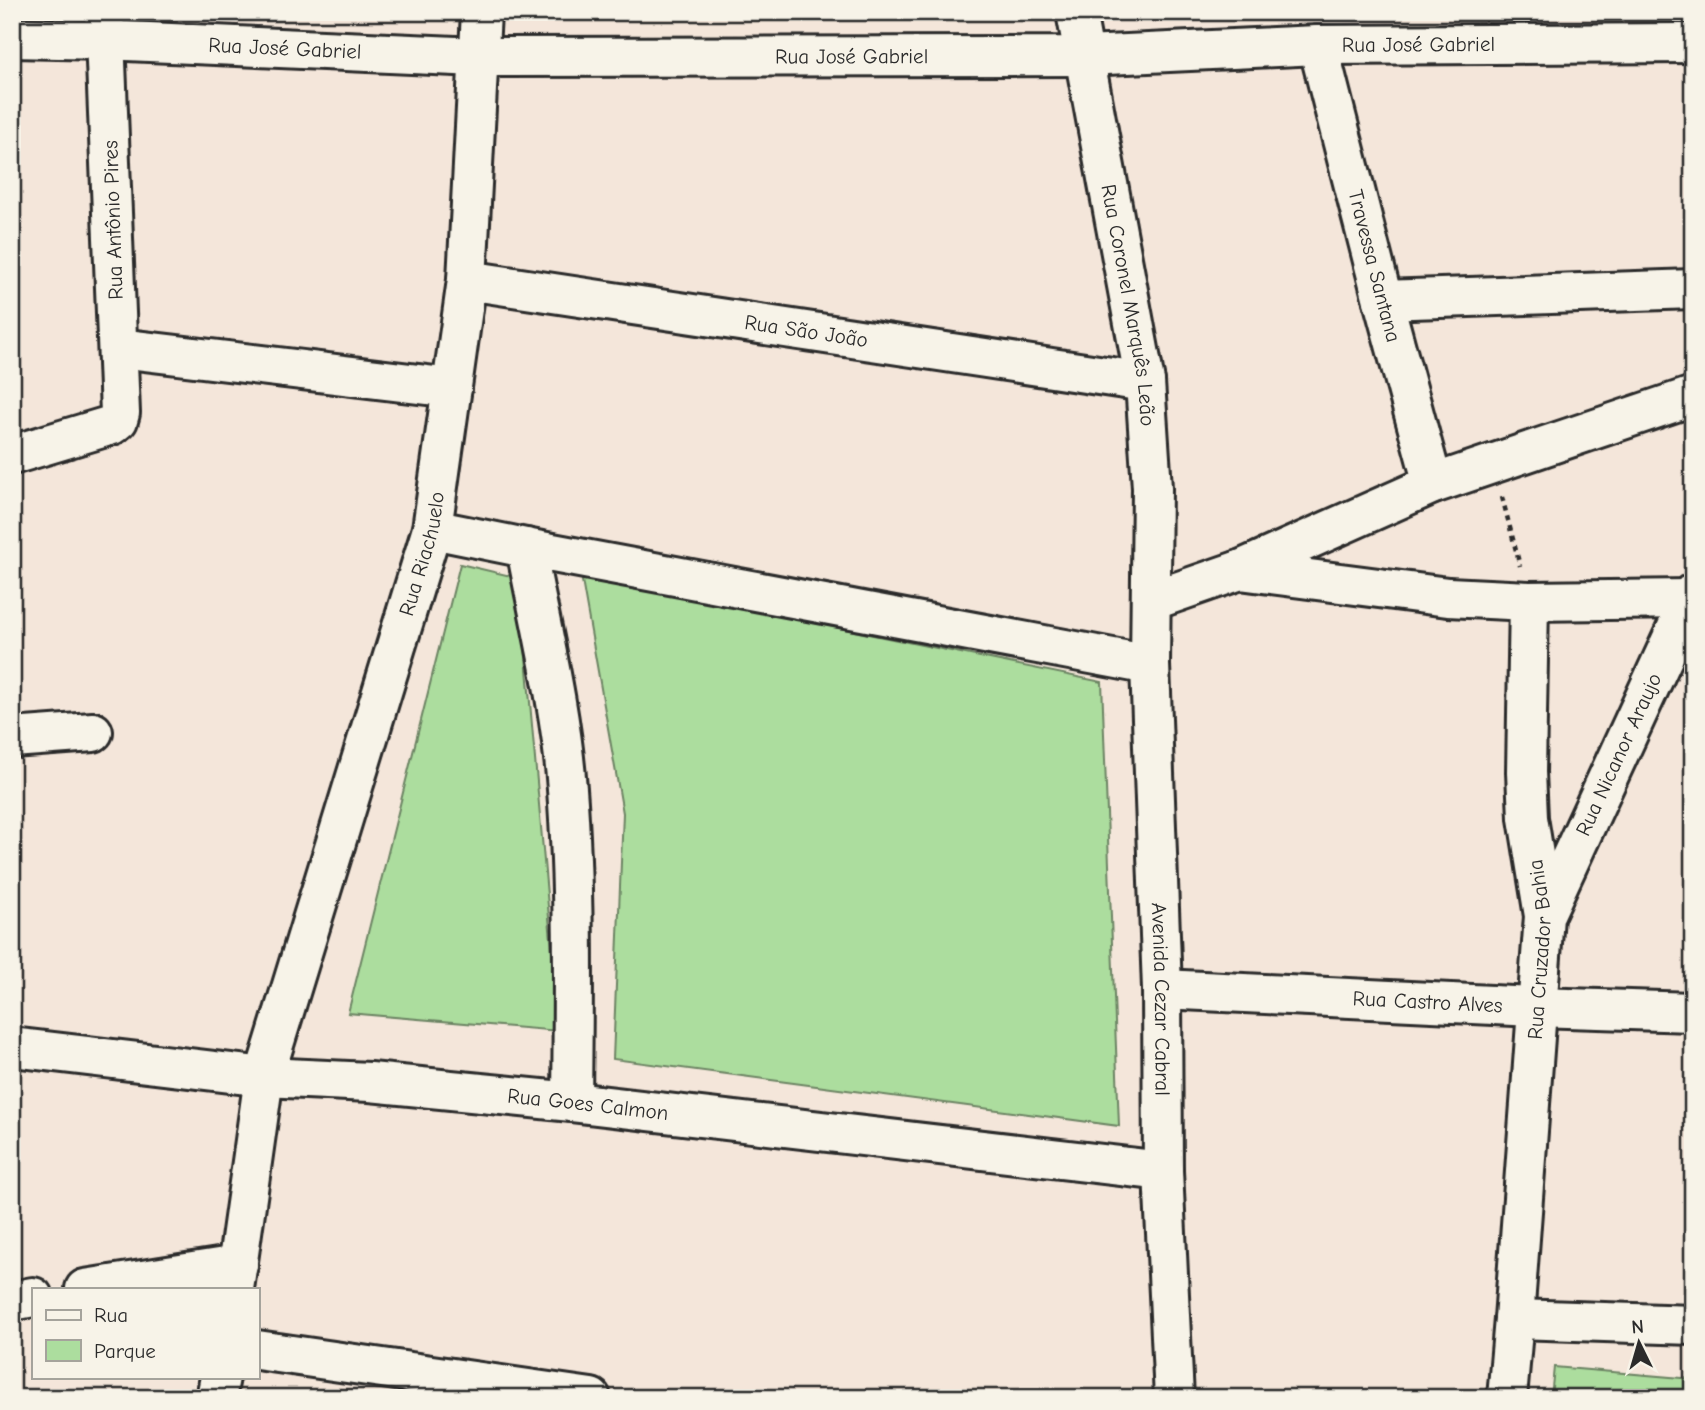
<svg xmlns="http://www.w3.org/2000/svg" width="1705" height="1410" viewBox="0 0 1705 1410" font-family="'Comic Neue',sans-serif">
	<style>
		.green { fill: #acdd9e; stroke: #6c8464; stroke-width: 2 }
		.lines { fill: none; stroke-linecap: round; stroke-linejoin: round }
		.minor-casing { stroke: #2b2b2b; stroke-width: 44 }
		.major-casing { stroke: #2b2b2b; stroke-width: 44 }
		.path { stroke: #2b2b2b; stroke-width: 4.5; stroke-dasharray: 5 5; stroke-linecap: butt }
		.minor { stroke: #f7f3e8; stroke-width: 38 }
		.major { stroke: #f7f3e8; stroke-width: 38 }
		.labels { text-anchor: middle; stroke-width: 7; stroke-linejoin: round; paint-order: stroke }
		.street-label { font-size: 21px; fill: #2b2b2b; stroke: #f7f3e8 }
	</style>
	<rect width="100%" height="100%" fill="#f4e6da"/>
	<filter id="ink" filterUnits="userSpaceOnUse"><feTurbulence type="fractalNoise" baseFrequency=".0143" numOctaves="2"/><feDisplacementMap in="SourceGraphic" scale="14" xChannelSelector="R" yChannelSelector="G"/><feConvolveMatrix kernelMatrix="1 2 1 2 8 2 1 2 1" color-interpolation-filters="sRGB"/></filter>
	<g filter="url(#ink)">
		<path class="green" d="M460 564 519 578 559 1031 348 1013Z
			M581 575 1102 682 1119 1126 613 1059 623 813Z
			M1554 1367 1693 1379V1398H1551Z"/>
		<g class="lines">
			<g class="minor-casing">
				<g id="minor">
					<path id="s1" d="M12 38 105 40 478 57 1085 56 1318 45 1693 43"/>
					<path id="s2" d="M1318 45 1383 300 1433 484"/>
					<path id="s3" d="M467 280 1145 382"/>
					<path d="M1383 300 1693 289"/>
					<path d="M119 348 452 388"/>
					<path d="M12 455 112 425 118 420 120 413 104 12"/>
					<path d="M432 529 526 548 1150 665"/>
					<path d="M526 548C541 628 561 708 567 789 575 893 573 998 572 1102"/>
					<path d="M1240 570 1448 597 1529 601 1690 599"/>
					<path d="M1151 601 1240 570 1433 484 1693 396"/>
					<path d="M12 738 93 732"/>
					<path id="s4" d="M1544 916 1693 593"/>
					<path id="s5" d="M1162 989 1536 1007 1693 1012"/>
					<path id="s6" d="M12 1047 264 1077 370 1082 572 1102 1163 1171"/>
					<path d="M85 1289 238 1265"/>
					<path id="s7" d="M234 1289 264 1077 432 529 467 280 481 12"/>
					<path d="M12 1301 33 1297"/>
					<path d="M1514 1319 1693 1325"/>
					<path d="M257 1350 591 1398"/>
					<path d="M216 1398 220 1377"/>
					<path id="s8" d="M1507 1398 1514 1319 1544 916 1528 818 1526 772 1529 601"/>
				</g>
			</g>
			<g class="major-casing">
				<g id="major">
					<path id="s9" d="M1076 12 1145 382 1152 488 1150 665 1162 989 1163 1171 1174 1398"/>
				</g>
			</g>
			<path class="path" d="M1502 497 1520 566"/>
			<use href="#minor" class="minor"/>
			<use href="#major" class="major"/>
		</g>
	</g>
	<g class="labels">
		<g class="street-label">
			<text dy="7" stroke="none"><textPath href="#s1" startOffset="1407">Rua José Gabriel</textPath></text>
			<text dy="7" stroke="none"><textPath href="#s1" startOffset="273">Rua José Gabriel</textPath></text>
			<text dy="7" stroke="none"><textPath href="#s1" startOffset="840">Rua José Gabriel</textPath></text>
			<text transform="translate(113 220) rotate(-92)" y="7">Rua Antônio Pires</text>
			<text dy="7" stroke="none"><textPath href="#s2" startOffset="228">Travessa Santana</textPath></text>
			<text dy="7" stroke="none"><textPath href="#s9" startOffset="298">Rua Coronel Marquês Leão</textPath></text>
			<text dy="7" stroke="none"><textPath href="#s3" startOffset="343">Rua São João</textPath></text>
			<text dy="7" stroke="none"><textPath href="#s7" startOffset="761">Rua Riachuelo</textPath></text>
			<text dy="7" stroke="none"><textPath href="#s4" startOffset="178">Rua Nicanor Araujo</textPath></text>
			<text dy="7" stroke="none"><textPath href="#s8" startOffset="450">Rua Cruzador Bahia</textPath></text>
			<text dy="7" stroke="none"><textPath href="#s9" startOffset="994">Avenida Cezar Cabral</textPath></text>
			<text dy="7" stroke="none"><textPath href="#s5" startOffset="266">Rua Castro Alves</textPath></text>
			<text dy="7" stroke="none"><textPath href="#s6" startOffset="579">Rua Goes Calmon</textPath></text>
		</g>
	</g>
	<rect width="1705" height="1410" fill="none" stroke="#f7f3e8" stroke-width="42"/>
	<rect x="21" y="21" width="1663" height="1368" fill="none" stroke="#2b2b2b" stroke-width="2.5" filter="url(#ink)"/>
	<rect x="32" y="1288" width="228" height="91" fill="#f7f3e8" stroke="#a5a39c" stroke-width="2"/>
	<rect x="46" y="1310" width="35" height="10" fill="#f7f3e8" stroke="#a5a39c" stroke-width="2"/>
	<text x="94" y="1322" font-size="21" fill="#2b2b2b">Rua</text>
	<rect x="46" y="1340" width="35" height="21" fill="#acdd9e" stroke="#a5a39c" stroke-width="2"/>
	<text x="94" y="1358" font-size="21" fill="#2b2b2b">Parque</text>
	<g transform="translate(1639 1343) rotate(355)" stroke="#f7f3e8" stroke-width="5" paint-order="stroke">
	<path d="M0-5L12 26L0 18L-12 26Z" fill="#2b2b2b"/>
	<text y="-10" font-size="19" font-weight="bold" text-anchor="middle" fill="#2b2b2b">N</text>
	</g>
</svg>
